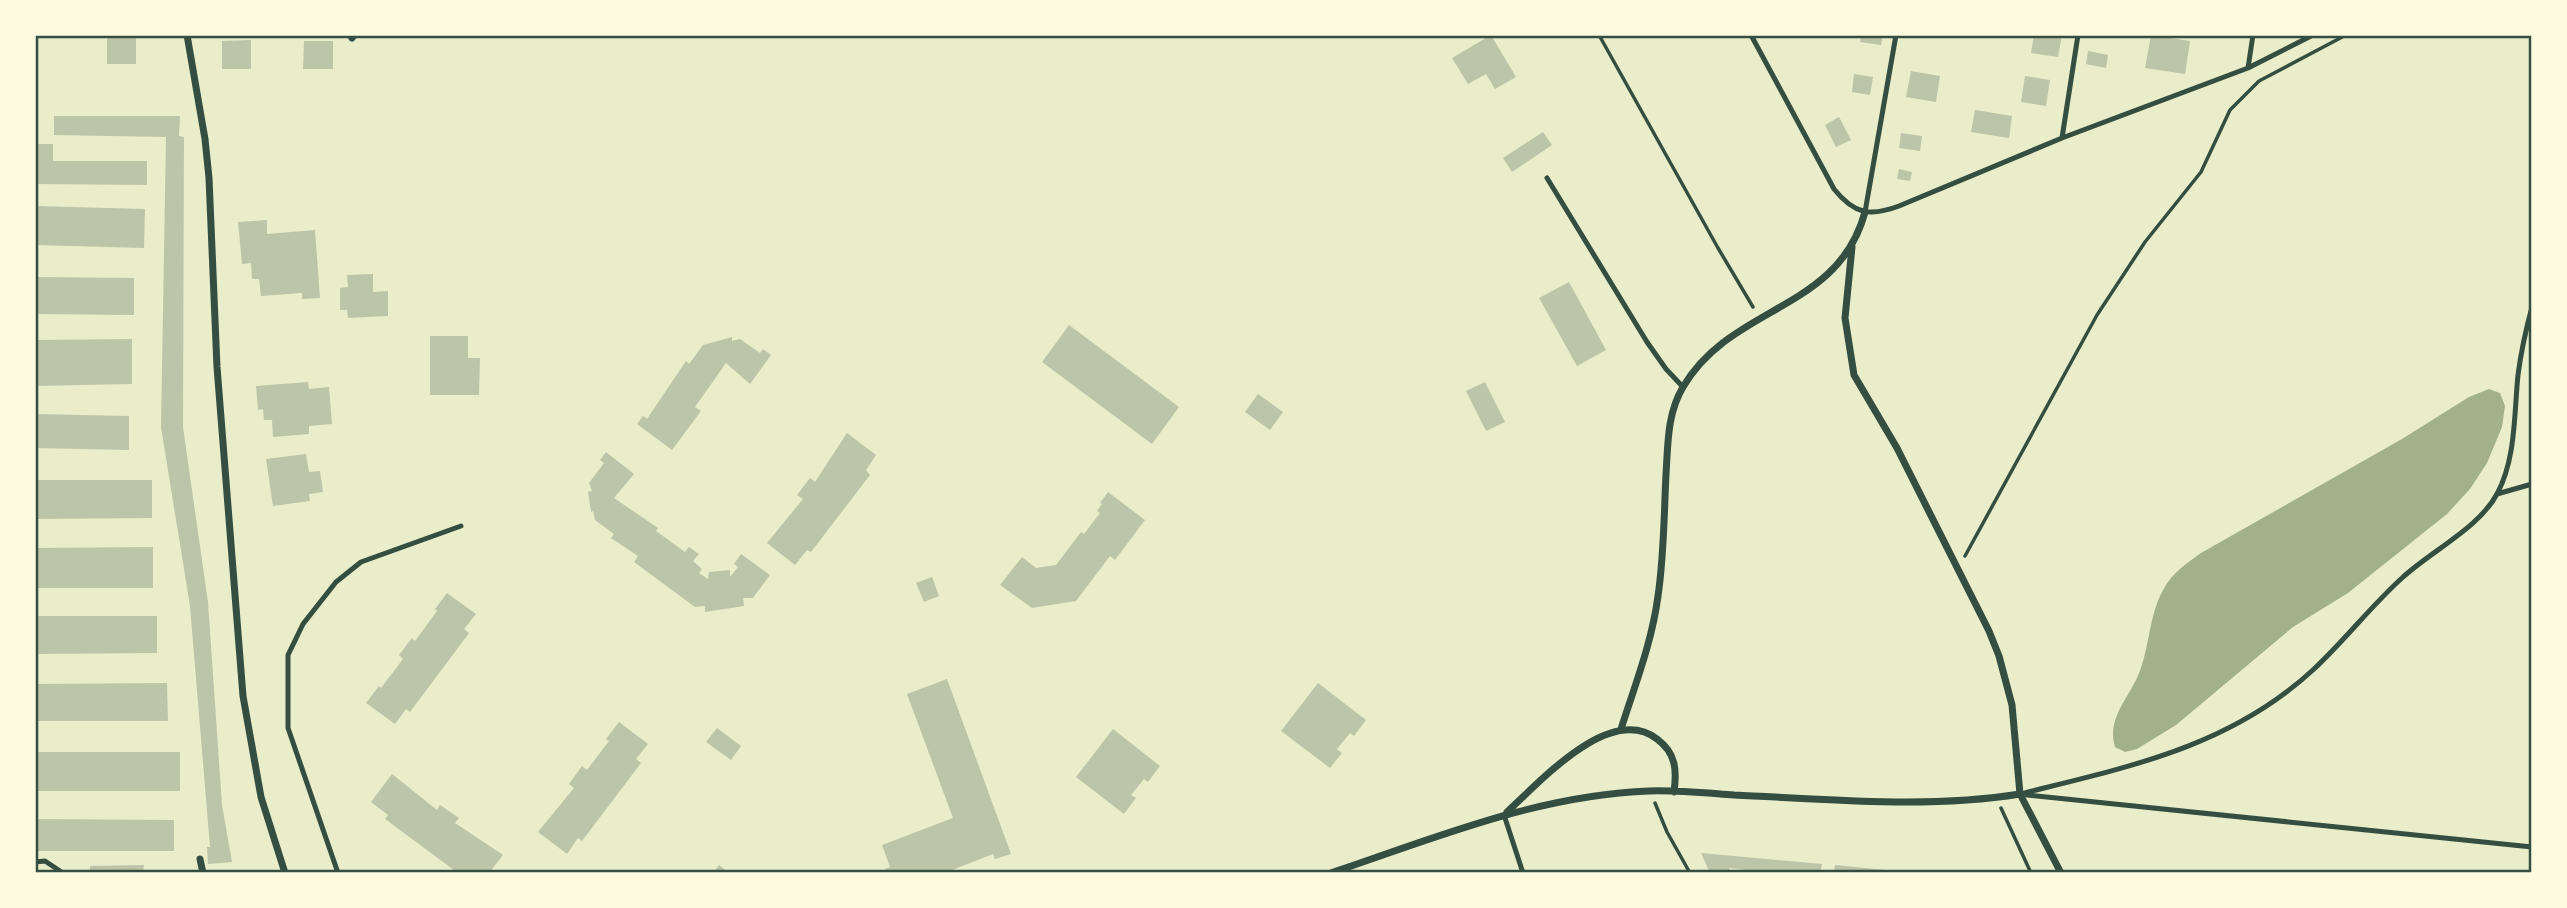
<svg xmlns="http://www.w3.org/2000/svg" width="2567" height="908" viewBox="0 0 2567 908" font-family="'DM Sans',sans-serif">
	<style>
		.water { fill: #a3b18a }
		.building { fill: #bcc5a7 }
		.lines { fill: none; stroke-linecap: round; stroke-linejoin: round }
		.path { stroke: #344e41; stroke-width: 3.5 }
		.service { stroke: #344e41; stroke-width: 5 }
		.minor { stroke: #344e41; stroke-width: 7 }
		.neatline { fill: none; stroke: #344e41; stroke-width: 2.5 }
	</style>
	<rect width="100%" height="100%" fill="#e9edc9"/>
	<path class="water" d="M2489 389 2500 393 2505 406 2502 427 2487 463 2470 489 2447 514 2348 593 2293 627 2176 725 2137 749 2125 752 2115 747C2107 720 2126 701 2137 678 2150 650 2148 617 2163 590 2172 573 2186 564 2201 553L2402 439 2469 397Z"/>
	<path class="building" d="M1491 35 1516 77 1495 89 1486 74 1468 84 1452 58Z
		M1861 35H1883L1881 45 1860 42Z
		M2034 35H2062L2058 57 2031 53Z
		M2151 35 2190 41 2185 74 2145 68Z
		M107 36H136V64H107Z
		M251 40V69H222V41Z
		M304 41H333V69H303Z
		M2088 51 2108 55 2106 68 2086 64Z
		M1911 71 1940 76 1936 102 1906 97Z
		M1854 74 1873 77 1870 95 1852 92Z
		M2025 76 2050 80 2046 106 2021 102Z
		M1975 110 2012 116 2009 138 1971 132Z
		M54 116H180L179 136 184 137 183 427 208 602 222 805 232 862 208 864 207 847H210L190 606 161 427 166 137 54 135Z
		M1839 117 1851 140 1836 147 1825 125Z
		M1543 132 1552 145 1512 172 1503 158Z
		M1901 133 1922 136 1920 151 1899 148Z
		M35 144H53V161H147V185L35 184Z
		M1899 169 1912 172 1910 181 1897 179Z
		M35 206 145 209 144 248 35 245Z
		M267 220V234L315 230 320 298 302 299V293L261 296 259 279H252L251 263 242 264 238 222Z
		M373 274V292L388 291V316L348 318 347 310H340V288L348 287 347 275Z
		M35 277 134 278V315L35 314Z
		M1569 282 1606 350 1577 366 1539 298Z
		M1069 325 1179 407 1152 444 1042 362Z
		M430 336H468V358H480L479 395H430Z
		M732 337V341L740 339 760 353 763 349 771 355 750 384 726 363 695 407 701 411 672 450 637 424 643 416 647 419 686 361 689 364 703 345Z
		M132 339V384L35 386V340Z
		M308 382 309 389 329 387 332 424 309 426V434L273 437 272 420H264L263 409 258 410 256 386Z
		M1485 382 1505 422 1486 431 1466 391Z
		M1258 394 1283 412 1270 430 1245 412Z
		M35 414 129 416V450L35 448Z
		M847 433 876 455 866 470 870 475 811 552 807 550 795 565 767 543 803 499 797 495 810 478 815 482Z
		M606 452 634 474 614 498 658 528 656 531 685 552 689 547 699 554 693 561 702 569 699 573 708 579 709 572 730 570V577L738 567 734 564 741 554 770 575 753 598H743L744 606 705 612V606L695 607 634 562 638 556 611 538 614 534 595 520 593 511 591 512 588 492 592 491 589 483 604 463 600 460Z
		M306 454 309 472 320 471 323 492 309 494 310 501 273 506 266 459Z
		M35 480H152V518L35 519Z
		M1108 492 1145 520 1115 560 1110 556 1076 601 1032 608 1000 585 1022 557 1036 568 1056 565 1081 532 1084 534 1100 513 1097 511 1102 504 1100 503Z
		M153 547V588H35V548Z
		M932 577 939 596 924 602 916 583Z
		M447 593 476 614 464 629 469 633 410 712 406 709 395 724 366 703 379 686 381 688 403 659 399 655 412 638 415 641 437 611 435 609Z
		M35 616H157V653L35 654Z
		M947 679 1011 854 995 859 993 854 944 873H886L885 869 890 867 882 845 953 818 907 694Z
		M167 683 168 721H35V684Z
		M1318 683 1366 720 1354 736 1350 733 1337 749 1342 753 1330 768 1281 731Z
		M619 722 648 744 636 759 641 763 582 841 578 838 567 854 538 832 574 788 569 784 582 766 587 770 609 741 606 739Z
		M717 728 741 746 731 760 706 742Z
		M1113 729 1160 766 1148 782 1144 779 1131 795 1136 798 1124 814 1076 777Z
		M35 752H180V791H35Z
		M392 774 437 810 440 805 459 818 455 823 503 855 489 873 466 871 458 873 385 819 388 815 371 802Z
		M35 819 174 820V851H35Z
		M1701 853 1822 864 1820 873H1774L1729 868 1731 873H1710Z
		M144 865 143 873H90V866Z
		M719 865 729 873H713Z
		M1835 865 1896 871 1895 873H1834Z"/>
	<g class="lines">
		<path class="path" d="M1599 35 1718 248 1753 307
			M1965 556 2097 315 2145 242 2201 172 2230 110 2259 81 2346 35
			M1655 803 1667 832 1690 873
			M2001 808 2031 873"/>
		<path class="service" d="M1751 35 1834 189C1854 214 1870 217 1899 206L2062 138 2248 68 2313 35
			M2248 68 2253 35
			M2062 138 2078 35
			M1547 178 1647 342 1666 369 1683 387
			M1865 212 1896 35
			M2497 494 2532 484
			M2020 794C2128 767 2230 747 2314 669 2345 640 2371 606 2402 578 2431 551 2479 528 2497 494 2516 459 2514 414 2518 375 2521 352 2526 329 2532 307
			M2027 795 2532 847
			M1504 815 1523 873
			M35 862 45 861 63 873
			M338 873 288 728V655L303 624 336 582 361 562 461 526"/>
		<path class="minor" d="M187 35 205 139 209 178 217 367 243 696 261 797 285 873
			M352 38 354 35
			M1852 247 1845 318 1854 375 1897 448 1989 631 1999 656 2012 705 2020 794 2061 873
			M1621 729C1635 685 1652 642 1658 596 1664 556 1664 515 1666 474 1668 444 1667 414 1683 387 1732 304 1838 312 1865 212
			M1507 812C1540 782 1610 703 1657 739 1676 753 1677 770 1674 792
			M200 859 203 873
			M1331 873C1435 838 1538 795 1649 791 1677 790 1706 793 1734 795 1828 799 1927 809 2020 794"/>
	</g>
	<rect width="2567" height="908" fill="none" stroke="#fefae0" stroke-width="74"/>
	<rect x="37" y="37" width="2493" height="834" class="neatline"/>
</svg>
